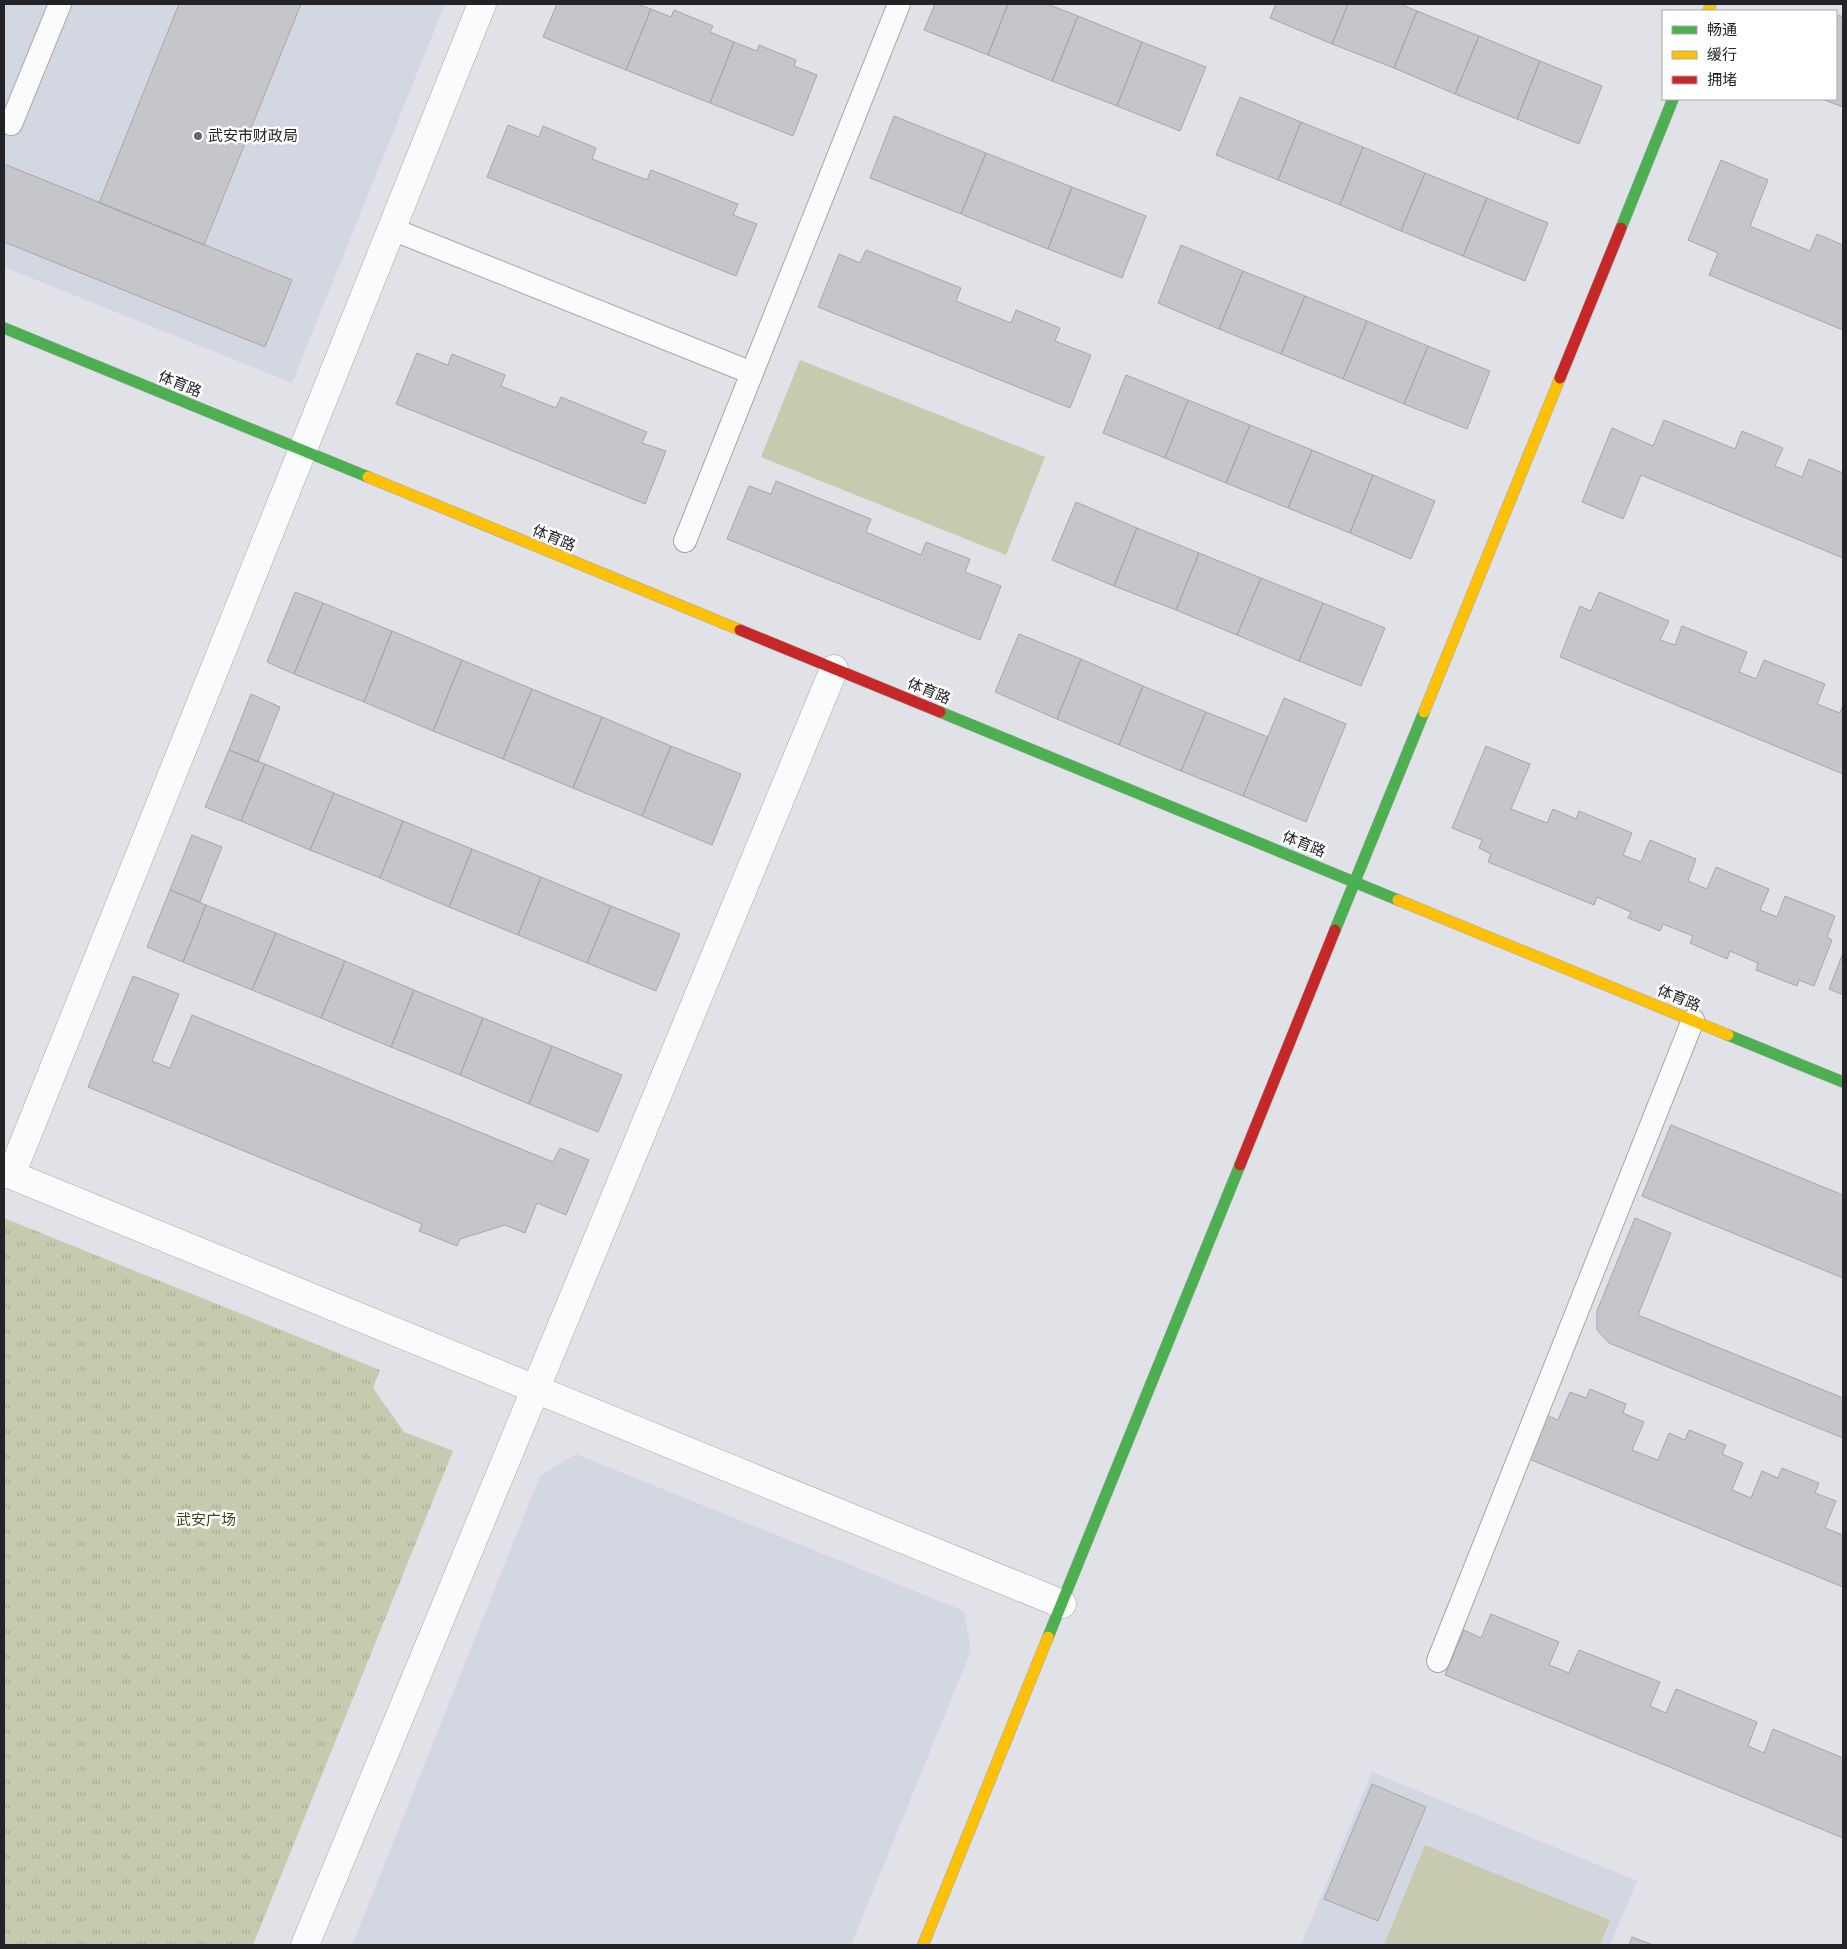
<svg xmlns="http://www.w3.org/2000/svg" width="1847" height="1949" viewBox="0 0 1847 1949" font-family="'Fira Sans','Noto Sans SC',sans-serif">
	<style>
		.built { fill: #d3d7e2 }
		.grass { fill: #c8caaf }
		.park { fill: url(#park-tufts) }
		.building { fill: #c5c6ca; stroke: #a5a7aa }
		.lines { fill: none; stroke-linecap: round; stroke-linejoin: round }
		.lane-casing { stroke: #a5a6a9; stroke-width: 24 }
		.street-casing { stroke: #a5a6a9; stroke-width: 29 }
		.fast-casing { stroke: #a5a6a9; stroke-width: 12 }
		.slow-casing { stroke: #a5a6a9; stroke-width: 12 }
		.jam-casing { stroke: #a5a6a9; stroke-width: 12 }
		.lane { stroke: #fafbfb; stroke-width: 22 }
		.street { stroke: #fafbfb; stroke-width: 28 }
		.fast { stroke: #4caf50; stroke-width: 11 }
		.slow { stroke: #ffc107; stroke-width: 11 }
		.jam { stroke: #c62828; stroke-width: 11 }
		.poi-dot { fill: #64666a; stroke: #fff; stroke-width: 2 }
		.labels { text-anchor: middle; stroke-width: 5; stroke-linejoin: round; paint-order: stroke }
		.poi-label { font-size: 15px; fill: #212326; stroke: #fff; text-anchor: start }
		.street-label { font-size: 15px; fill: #212326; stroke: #fff }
		.park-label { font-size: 15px; fill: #40411b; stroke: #fff }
	</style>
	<defs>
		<pattern id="park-tufts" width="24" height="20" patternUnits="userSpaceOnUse" patternTransform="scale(1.25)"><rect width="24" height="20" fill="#c8caaf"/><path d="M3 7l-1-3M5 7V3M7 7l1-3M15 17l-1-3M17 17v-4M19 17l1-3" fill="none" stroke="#acad96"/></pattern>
	</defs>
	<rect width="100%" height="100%" fill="#e0e2e7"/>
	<path class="built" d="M4 4H445L292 383 4 267Z
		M576 1454 964 1611 971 1651 851 1945H352L540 1476Z
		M1372 1772 1637 1881 1610 1945H1301Z"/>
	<path class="grass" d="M800 360 1045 457 1006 555 761 457Z
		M1425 1845 1610 1920 1600 1945H1384Z"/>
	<path class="park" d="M4 1218 380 1370 373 1388 404 1432 453 1451 253 1945H4Z"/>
	<path class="building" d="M179 4H301L204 245 99 203Z
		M557 4H637L651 9 626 70 543 37Z
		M935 4H1008L988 55 924 30Z
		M1008 4H1047L1078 16 1052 81 988 55Z
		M1276 4H1348L1332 44 1270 18Z
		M1348 4H1400L1417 11 1394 68 1332 44Z
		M651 9 671 17 674 10 713 26 710 32 734 42 710 103 626 70Z
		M1417 11 1479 36 1455 94 1394 68Z
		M1838 15 1843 17V107L1822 99H1836V20Z
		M1078 16 1142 42 1117 106 1052 81Z
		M1479 36 1540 61 1517 119 1455 94Z
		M734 42 757 51 759 45 796 60 794 66 817 75 793 136 710 103Z
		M1142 42 1206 67 1180 131 1117 106Z
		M1540 61 1602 86 1579 144 1517 119Z
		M1240 97 1301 122 1278 180 1216 155Z
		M894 116 986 153 961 214 870 178Z
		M1301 122 1363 147 1340 205 1278 180Z
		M508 125 539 137 543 126 596 148 592 159 647 180 651 170 738 204 733 215 757 224 736 276 487 177Z
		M1363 147 1425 173 1401 231 1340 205Z
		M986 153 1072 187 1048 249 961 214Z
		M1721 160 1768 180 1750 226 1810 251 1817 234 1843 245V330L1709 275 1718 253 1688 240Z
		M4 164 292 280 265 347 4 242Z
		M1425 173 1487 198 1463 256 1401 231Z
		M1072 187 1146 216 1122 278 1048 249Z
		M1487 198 1548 223 1525 281 1463 256Z
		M1181 245 1243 271 1219 329 1158 303Z
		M866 250 961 288 956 301 1011 323 1016 310 1060 328 1055 341 1091 355 1070 408 818 307 839 254 860 263Z
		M1243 271 1305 296 1281 354 1219 329Z
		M1305 296 1367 321 1343 379 1281 354Z
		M1367 321 1428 346 1404 404 1343 379Z
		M1428 346 1490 371 1467 429 1404 404Z
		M417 353 448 365 452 354 505 375 501 386 556 408 561 397 647 432 642 443 666 451 645 504 396 404Z
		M1126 375 1188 400 1165 458 1103 433Z
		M1188 400 1250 425 1226 483 1165 458Z
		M1664 420 1735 449 1742 431 1783 448 1775 466 1802 477 1809 459 1843 473V558L1641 475 1623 519 1582 502 1612 428 1653 446Z
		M1250 425 1312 450 1288 508 1226 483Z
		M1312 450 1373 475 1350 533 1288 508Z
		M1373 475 1435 501 1411 559 1350 533Z
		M776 481 871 519 866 532 921 555 926 542 970 559 965 572 1001 586 980 640 727 539 749 486 771 494Z
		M1076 502 1137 528 1114 586 1052 560Z
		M1137 528 1199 553 1176 610 1114 586Z
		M1199 553 1261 578 1237 635 1176 610Z
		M1261 578 1323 603 1299 661 1237 635Z
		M295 592 323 603 294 674 267 662Z
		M1599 592 1669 621 1660 640 1675 645 1682 626 1747 652 1739 672 1756 679 1764 660 1825 684 1817 704 1840 713 1843 705V774L1560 657 1580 606 1591 611Z
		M323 603 392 631 364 702 294 674Z
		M1323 603 1385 628 1361 686 1299 661Z
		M392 631 462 660 433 731 364 702Z
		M1019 634 1081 659 1057 719 995 692Z
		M1081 659 1143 686 1119 745 1057 719Z
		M462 660 532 689 503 759 433 731Z
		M1143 686 1206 712 1181 771 1119 745Z
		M532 689 602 717 573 788 503 759Z
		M251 694 280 707 258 762 229 750Z
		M1284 698 1346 724 1306 822 1243 796Z
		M1206 712 1268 737 1243 796 1181 771Z
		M602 717 671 746 642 816 573 788Z
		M671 746 741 774 712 845 642 816Z
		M1486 746 1530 764 1511 809 1547 823 1553 809 1576 819 1579 811 1632 833 1623 855 1641 862 1650 840 1696 859 1688 881 1707 889 1716 867 1769 889 1760 910 1777 917 1785 896 1835 916 1827 937 1832 940 1814 986 1799 980 1797 986 1756 970 1758 963 1730 951 1727 959 1690 943 1693 936 1663 924 1660 931 1628 918 1631 912 1597 897 1594 905 1488 862 1491 854 1479 848 1482 840 1452 828Z
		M229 750 265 764 241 821 205 807Z
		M265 764 334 793 310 850 241 821Z
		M334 793 403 821 380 878 310 850Z
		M403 821 472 849 449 907 380 878Z
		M192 835 222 847 200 902 170 890Z
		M472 849 541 877 518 935 449 907Z
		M541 877 611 906 587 963 518 935Z
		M170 890 206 905 183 962 147 947Z
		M206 905 276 933 252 990 183 962Z
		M611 906 680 934 656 991 587 963Z
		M276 933 345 961 321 1018 252 990Z
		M1843 953V995L1829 989Z
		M345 961 414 990 391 1047 321 1018Z
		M133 976 179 994 152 1061 170 1068 192 1015 553 1162 560 1148 589 1160 566 1215 537 1203 525 1233 505 1225 460 1239 457 1246 419 1231 422 1224 88 1087Z
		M414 990 483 1018 460 1075 391 1047Z
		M483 1018 552 1046 529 1104 460 1075Z
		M552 1046 622 1075 598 1132 529 1104Z
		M1671 1125 1843 1195V1278L1642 1196Z
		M1635 1218 1671 1233 1638 1315 1843 1398V1438L1609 1343 1597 1330V1311Z
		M1590 1389 1626 1404 1623 1413 1644 1422 1632 1450 1658 1460 1669 1433 1685 1440 1689 1430 1726 1445 1722 1454 1743 1463 1732 1490 1751 1498 1762 1471 1778 1478 1782 1468 1819 1483 1815 1493 1836 1501 1825 1528 1843 1535V1587L1524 1457 1542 1413 1558 1420 1570 1392 1586 1398Z
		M1491 1614 1559 1642 1549 1665 1569 1673 1579 1650 1660 1682 1650 1706 1666 1713 1676 1689 1757 1722 1748 1746 1764 1753 1773 1729 1843 1758V1838L1445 1675 1464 1630 1481 1638Z
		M1372 1784 1426 1807 1378 1921 1324 1899Z
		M1632 1937 1653 1945H1629Z"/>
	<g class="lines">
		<g class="lane-casing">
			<path id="lane" d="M11 124 60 4
				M392 229 752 373
				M685 541 899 4
				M1438 1661 1693 1020"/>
		</g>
		<g class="street-casing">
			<path id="street" d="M4 1172 1062 1604
				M11 1175 482 4
				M305 1945 834 669"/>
		</g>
		<g class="fast-casing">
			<path id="fast" d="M1621 228 1673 99
				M4 328 368 477
				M940 712 1398 900
				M1335 930 1424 712
				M1728 1035 1843 1082
				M1048 1637 1240 1165"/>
		</g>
		<g class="slow-casing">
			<path id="slow" d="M1708 11 1711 4
				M368 477 740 630
				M1424 712 1560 378
				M1398 900 1728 1035
				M923 1945 1048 1637"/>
		</g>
		<g class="jam-casing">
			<path id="jam" d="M1560 378 1621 228
				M740 630 940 712
				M1240 1165 1335 930"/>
		</g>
		<use href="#lane" class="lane"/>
		<use href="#street" class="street"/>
		<use href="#fast" class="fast"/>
		<use href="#slow" class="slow"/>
		<use href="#jam" class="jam"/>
	</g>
	<circle class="poi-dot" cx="198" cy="136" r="5"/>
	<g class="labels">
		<g class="poi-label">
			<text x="208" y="141">武安市财政局</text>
		</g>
		<g class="street-label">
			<text transform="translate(180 384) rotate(22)" y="5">体育路</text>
			<text transform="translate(554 538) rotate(22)" y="5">体育路</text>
			<text transform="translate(929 691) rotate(22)" y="5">体育路</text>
			<text transform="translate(1304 844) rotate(22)" y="5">体育路</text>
			<text transform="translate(1679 998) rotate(22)" y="5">体育路</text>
		</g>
		<g class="park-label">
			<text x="206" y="1525">武安广场</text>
		</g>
	</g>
	<rect width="1847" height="1949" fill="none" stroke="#212326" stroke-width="10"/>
	<rect x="1662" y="10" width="175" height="90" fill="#ffffff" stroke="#a6a7a8"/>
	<rect x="1672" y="26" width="25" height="8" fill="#4caf50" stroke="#a6a7a8"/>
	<text x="1707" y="35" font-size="15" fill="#212326">畅通</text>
	<rect x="1672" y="51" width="25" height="8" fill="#ffc107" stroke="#a6a7a8"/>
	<text x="1707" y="60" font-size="15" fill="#212326">缓行</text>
	<rect x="1672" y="76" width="25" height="8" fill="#c62828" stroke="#a6a7a8"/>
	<text x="1707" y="85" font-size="15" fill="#212326">拥堵</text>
</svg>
